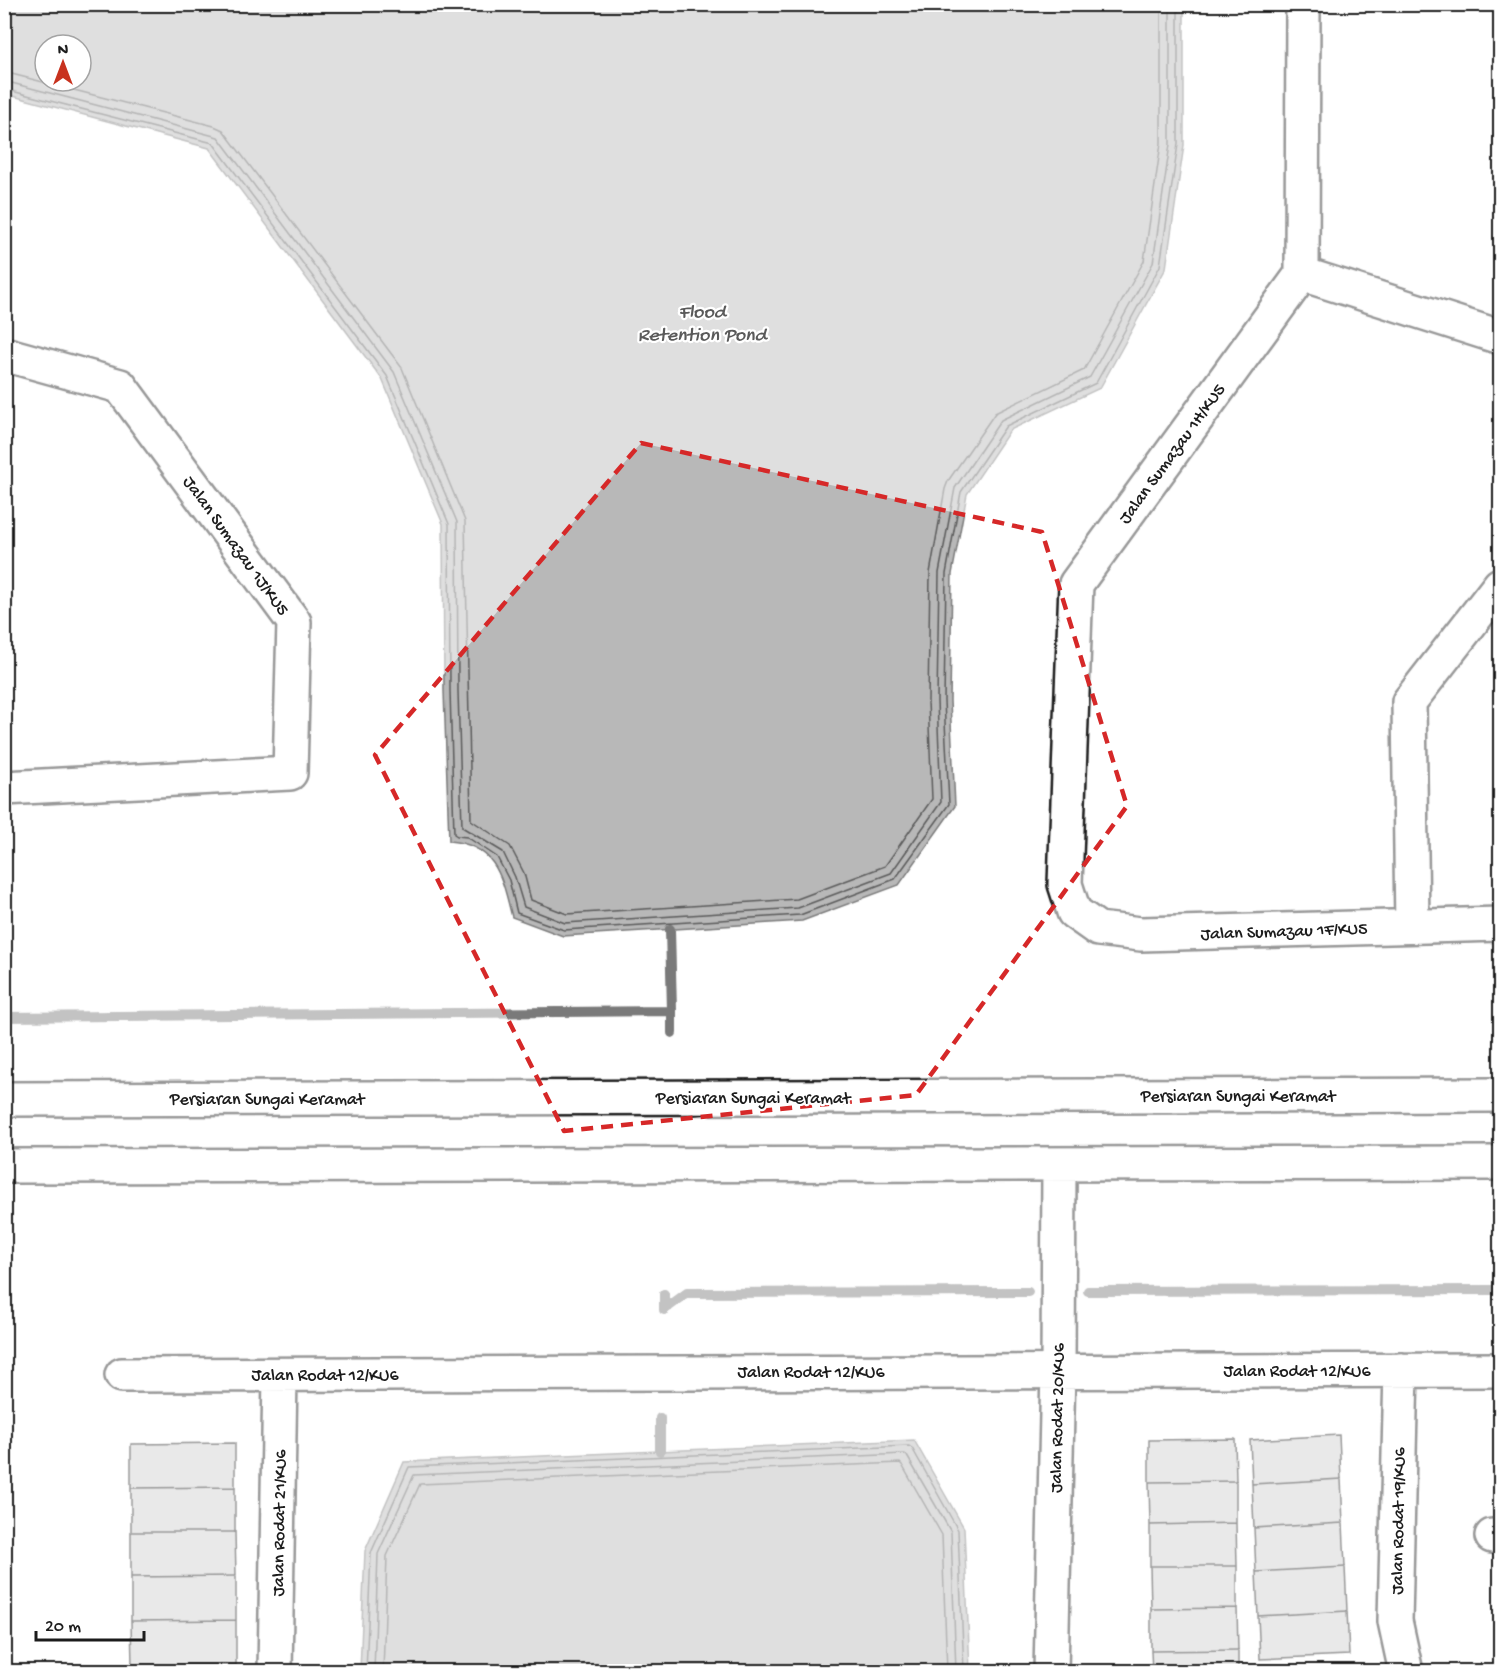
<svg xmlns="http://www.w3.org/2000/svg" width="1505" height="1676" viewBox="0 0 1505 1676" font-family="'Gochi Hand',sans-serif">
	<style>
		.water { fill: #b8b8b8; stroke: #7a7a7a; stroke-width: 1.5; fill-rule: evenodd }
		.lines { fill: none; stroke-linecap: round; stroke-linejoin: round }
		.shore { stroke: #5a5a5a; stroke-width: 1.5 }
		.stream { stroke: #7a7a7a; stroke-width: 10 }
		.building { fill: #cecece; stroke: #1c1c1c; stroke-width: 1.5 }
		.minor-casing { stroke: #1c1c1c; stroke-width: 38 }
		.minor { stroke: #fff; stroke-width: 33 }
		.marked { fill: none; stroke: #d62828; stroke-width: 4.5; stroke-dasharray: 12 8; stroke-linejoin: round }
		.labels { text-anchor: middle; stroke-width: 4.5; stroke-linejoin: round; paint-order: stroke }
		.street-label { font-size: 18px; fill: #1c1c1c; stroke: #fff }
		.water-label { font-size: 20px; font-style: italic; fill: #5a5a5a; stroke: #fff }
	</style>
	<rect width="100%" height="100%" fill="#fff"/>
	<filter id="ink" filterUnits="userSpaceOnUse"><feTurbulence type="fractalNoise" baseFrequency=".0167" numOctaves="2"/><feDisplacementMap in="SourceGraphic" scale="12" xChannelSelector="R" yChannelSelector="G"/><feConvolveMatrix kernelMatrix="1 2 1 2 8 2 1 2 1" color-interpolation-filters="sRGB"/></filter>
	<g filter="url(#ink)">
		<path class="water" d="M4 5H1184V145L1166 268 1100 388 1010 430 967 494 952 574 950 701 955 806 899 885 802 921 563 936 512 917C502 878 497 845 449 841L444 691 443 524 382 379 209 148 5 94ZM45 45H81V81H45Z
			M914 1440 964 1528 970 1671H360L365 1551 404 1462Z"/>
		<g class="lines">
			<path class="shore" d="M4 72 214 126 223 130 402 368 465 521 471 820 510 846 524 873 531 900 567 914 797 899 885 866 932 799 928 701 930 573 945 489 948 481 995 413 1084 370 1144 261 1161 143V4
				M4 81 218 137 394 372 457 522 458 691 462 827 503 852 515 877 524 907 565 923 798 908 891 873 941 802 937 701 939 573 955 488 1001 420 1090 377 1153 263 1170 144V4
				M4 89 213 143 387 376 449 524 450 691 454 834 457 836 467 837 497 857 509 880 517 913 564 930 800 915 895 879 949 804 944 701 946 574 961 492 1006 426 1096 383 1160 266 1178 144V4
				M366 1672 371 1553 409 1467 909 1446 912 1448 958 1530 964 1672
				M374 1672 378 1554 414 1475 905 1454 907 1456 951 1532 956 1672
				M383 1672 387 1556 420 1484 900 1463 902 1465 942 1535 947 1672"/>
			<path class="stream" d="M672 1011V1033
				M4 1017 672 1011 670 929
				M1088 1291 1500 1290
				M664 1294V1310L687 1293 1028 1292
				M660 1418V1451"/>
		</g>
		<path class="building" d="M1339 1435 1341 1479 1252 1484 1250 1440Z
			M1235 1439 1236 1481 1149 1482V1440Z
			M235 1443V1487L131 1488V1444Z
			M1341 1479 1343 1523 1254 1528 1252 1484Z
			M1236 1481V1523L1150 1525 1149 1482Z
			M235 1487V1532H131V1488Z
			M1236 1523 1237 1566H1150V1525Z
			M1343 1523 1345 1567 1256 1572 1254 1528Z
			M131 1532H235L236 1576 131 1577Z
			M1150 1566H1237V1608L1151 1609Z
			M1345 1567 1347 1611 1258 1616 1256 1572Z
			M236 1576V1620L131 1621V1577Z
			M1237 1608 1238 1650 1151 1651V1609Z
			M1347 1611 1349 1655 1260 1659 1258 1616Z
			M236 1620V1665H132L131 1621Z
			M1238 1650V1672H1152L1151 1651Z
			M132 1665H236V1672H132Z"/>
		<g class="lines">
			<g class="minor-casing">
				<path id="minor" d="M1303 4 1302 274 1076 584 1065 884 1074 912 1098 929 1141 934 1500 924
					M1302 274 1500 337
					M4 354 120 386 294 622 290 773 4 788
					M1412 926 1409 702 1500 585
					M4 1099 1500 1095
					M4 1166 1500 1163
					M1401 1370 1395 1621 1406 1672
					M122 1375 1500 1370
					M1492 1536 1500 1537
					M275 1672 280 1375
					M1051 1672 1058 1370 1059 1164"/>
			</g>
			<use href="#minor" class="minor"/>
		</g>
	</g>
	<path d="M0 0H1505V1676H0ZM641 443 1042 532 1127 806 916 1095 564 1131 375 755Z" fill="#fff" fill-opacity=".55" fill-rule="evenodd"/>
	<path class="marked" d="M641 443 1042 532 1127 806 916 1095 564 1131 375 755Z"/>
	<g class="labels">
		<g class="street-label">
			<text transform="translate(1171 453) rotate(-54)" y="6">Jalan Sumazau 1H/KU5</text>
			<text transform="translate(237 545) rotate(54)" y="6">Jalan Sumazau 1J/KU5</text>
			<text transform="translate(1284 930) rotate(-2)" y="6">Jalan Sumazau 1F/KU5</text>
			<text x="1238" y="1101">Persiaran Sungai Keramat</text>
			<text x="753" y="1103">Persiaran Sungai Keramat</text>
			<text x="267" y="1104">Persiaran Sungai Keramat</text>
			<text x="1297" y="1376">Jalan Rodat 12/KU6</text>
			<text x="811" y="1377">Jalan Rodat 12/KU6</text>
			<text x="325" y="1380">Jalan Rodat 12/KU6</text>
			<text transform="translate(1056 1418) rotate(-89)" y="6">Jalan Rodat 20/KU6</text>
			<text transform="translate(1397 1521) rotate(-89)" y="6">Jalan Rodat 19/KU6</text>
			<text transform="translate(278 1523) rotate(-89)" y="6">Jalan Rodat 21/KU6</text>
		</g>
		<g class="water-label">
			<text x="702" y="317">Flood<tspan x="702" dy="23">Retention Pond</tspan></text>
		</g>
	</g>
	<rect width="1505" height="1676" fill="none" stroke="#fff" stroke-width="24"/>
	<rect x="12" y="12" width="1481" height="1652" fill="none" stroke="#1c1c1c" stroke-width="2" filter="url(#ink)"/>
	<g transform="translate(63 63)"><circle r="28" fill="#ffffff" stroke="#a4a4a4" stroke-width="1.5"/>
	<path d="M0-4.5L10 22L0 15L-10 22Z" fill="#c8321e"/>
	<text y="-9" font-size="16" font-weight="bold" text-anchor="middle" fill="#1c1c1c">N</text>
	</g>
	<path d="M36 1631v9h108v-9" fill="none" stroke="#1c1c1c" stroke-width="3"/>
	<text x="45" y="1631" font-size="18" fill="#1c1c1c" stroke="#ffffff" stroke-width="4.5" paint-order="stroke">20 m</text>
</svg>
